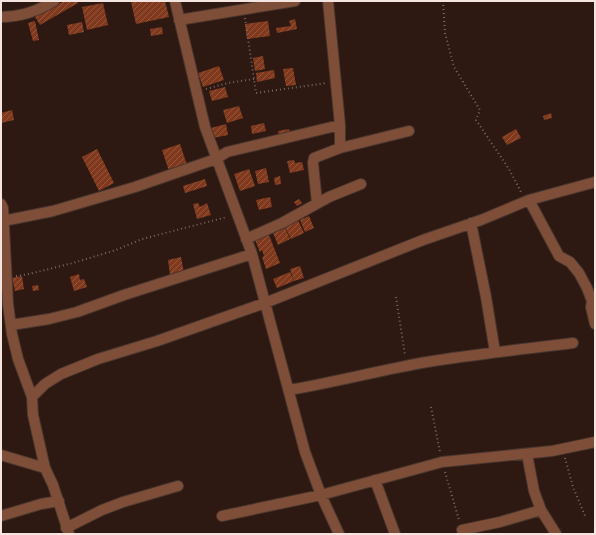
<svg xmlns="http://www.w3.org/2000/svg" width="596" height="535" viewBox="0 0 596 535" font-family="Rubik,sans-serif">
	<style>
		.building { fill: url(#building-hatch) }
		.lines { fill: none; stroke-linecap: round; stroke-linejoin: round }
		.minor-casing { stroke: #49362e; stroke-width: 12 }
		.path { stroke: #7a6861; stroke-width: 2; stroke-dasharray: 1 3; stroke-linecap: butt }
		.minor { stroke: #7f4e38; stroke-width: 10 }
	</style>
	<defs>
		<pattern id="building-hatch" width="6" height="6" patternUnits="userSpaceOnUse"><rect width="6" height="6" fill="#80391d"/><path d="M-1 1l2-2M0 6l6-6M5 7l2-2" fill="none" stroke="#93563e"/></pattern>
	</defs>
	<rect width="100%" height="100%" fill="#2d1911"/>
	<path class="building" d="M64 1H77L78 3 40 25 35 17Z
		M136 1H165L169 17 136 24 131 2Z
		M103 3 108 25 87 30 82 7Z
		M295 19 297 29 277 33 276 28 291 26 289 21Z
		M35 21 39 40 33 41 28 23Z
		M268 21 270 36 247 39 245 24Z
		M82 22 84 32 69 35 67 25Z
		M162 27 163 34 151 36 150 29Z
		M263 56 265 69 255 71 253 58Z
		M219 66 224 80 203 87 198 73Z
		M293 68 296 85 286 86 283 69Z
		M274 70 275 78 257 82 256 73Z
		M225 87 228 97 212 101 209 91Z
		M239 106 243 118 227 123 223 110Z
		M12 110 14 120 1 123V113Z
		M551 113 552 118 544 120 543 116Z
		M264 123 266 131 252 134 251 126Z
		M226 124 228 135 213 138 211 128Z
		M289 129 291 135 279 138 278 131Z
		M516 129 521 138 507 145 502 137Z
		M180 144 187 165 169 171 162 150Z
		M97 149 114 183 99 191 82 157Z
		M294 160 295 163 302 162 304 170 290 173 287 161Z
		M266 168 269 182 258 184 255 171Z
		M249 169 255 186 240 191 234 174Z
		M280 176 281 184 275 185 274 178Z
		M205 179 207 186 185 193 183 186Z
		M270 197 272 207 259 210 256 200Z
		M299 199 302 203 297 206 294 202Z
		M198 203 200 207 207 203 211 215 197 219 193 204Z
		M309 216 314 228 305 232 300 220Z
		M298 220 304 233 291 239 285 227Z
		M285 228 290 239 278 245 273 233Z
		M269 235 280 263 266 269 262 257 264 256 262 250 260 252 255 240Z
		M181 257 184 273 170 275 168 260Z
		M300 266 304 278 294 281 290 269Z
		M290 272 294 281 277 288 273 279Z
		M79 274 80 280 84 279 87 287 74 291 70 277Z
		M22 276 24 289 15 291 12 278Z
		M38 285 39 290 33 291 32 286Z"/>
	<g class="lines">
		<g class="minor-casing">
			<path id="minor" d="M175 1 205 127 252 254 305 452 321 495 339 534
				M328 1 340 125V148
				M1 17C20 17 38 11 54 1
				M179 20 295 1
				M529 200 559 256 570 262 579 273 587 288 592 301 591 307 595 324
				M317 203 313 163 314 158 340 148 409 131
				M1 204 3 208 8 304 12 334 18 359 32 397 33 415 45 468 53 485 69 534
				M3 221 53 211 135 187 216 159 227 152 340 125
				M471 223 486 297 495 352
				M246 239 282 223 329 197 361 184
				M11 325 49 319 77 312 124 295 252 254
				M289 390C336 382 381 370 427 362 476 354 525 349 573 343
				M32 397 45 384 61 374 98 359 157 341 265 303 423 240 481 220 529 200 595 182
				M527 454 534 491 541 510 556 534
				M1 455 45 468
				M375 480 395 534
				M1 516 41 504 59 501
				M222 516 321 495 442 462 552 451 595 442
				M66 528 102 510 123 502 178 486
				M462 530 500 522 541 510"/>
		</g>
		<path class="path" d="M443 1 445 33 454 67 480 110 476 120 509 169 521 192
			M245 18 256 93 327 83
			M206 89 228 83 254 79
			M16 276 29 274 73 263 116 250 142 239 227 217
			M396 297 405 355
			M431 407 440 452
			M565 458 573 487 586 518
			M445 472 459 520"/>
		<use href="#minor" class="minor"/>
	</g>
	<rect width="596" height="535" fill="none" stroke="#f4e5e0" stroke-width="4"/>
</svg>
